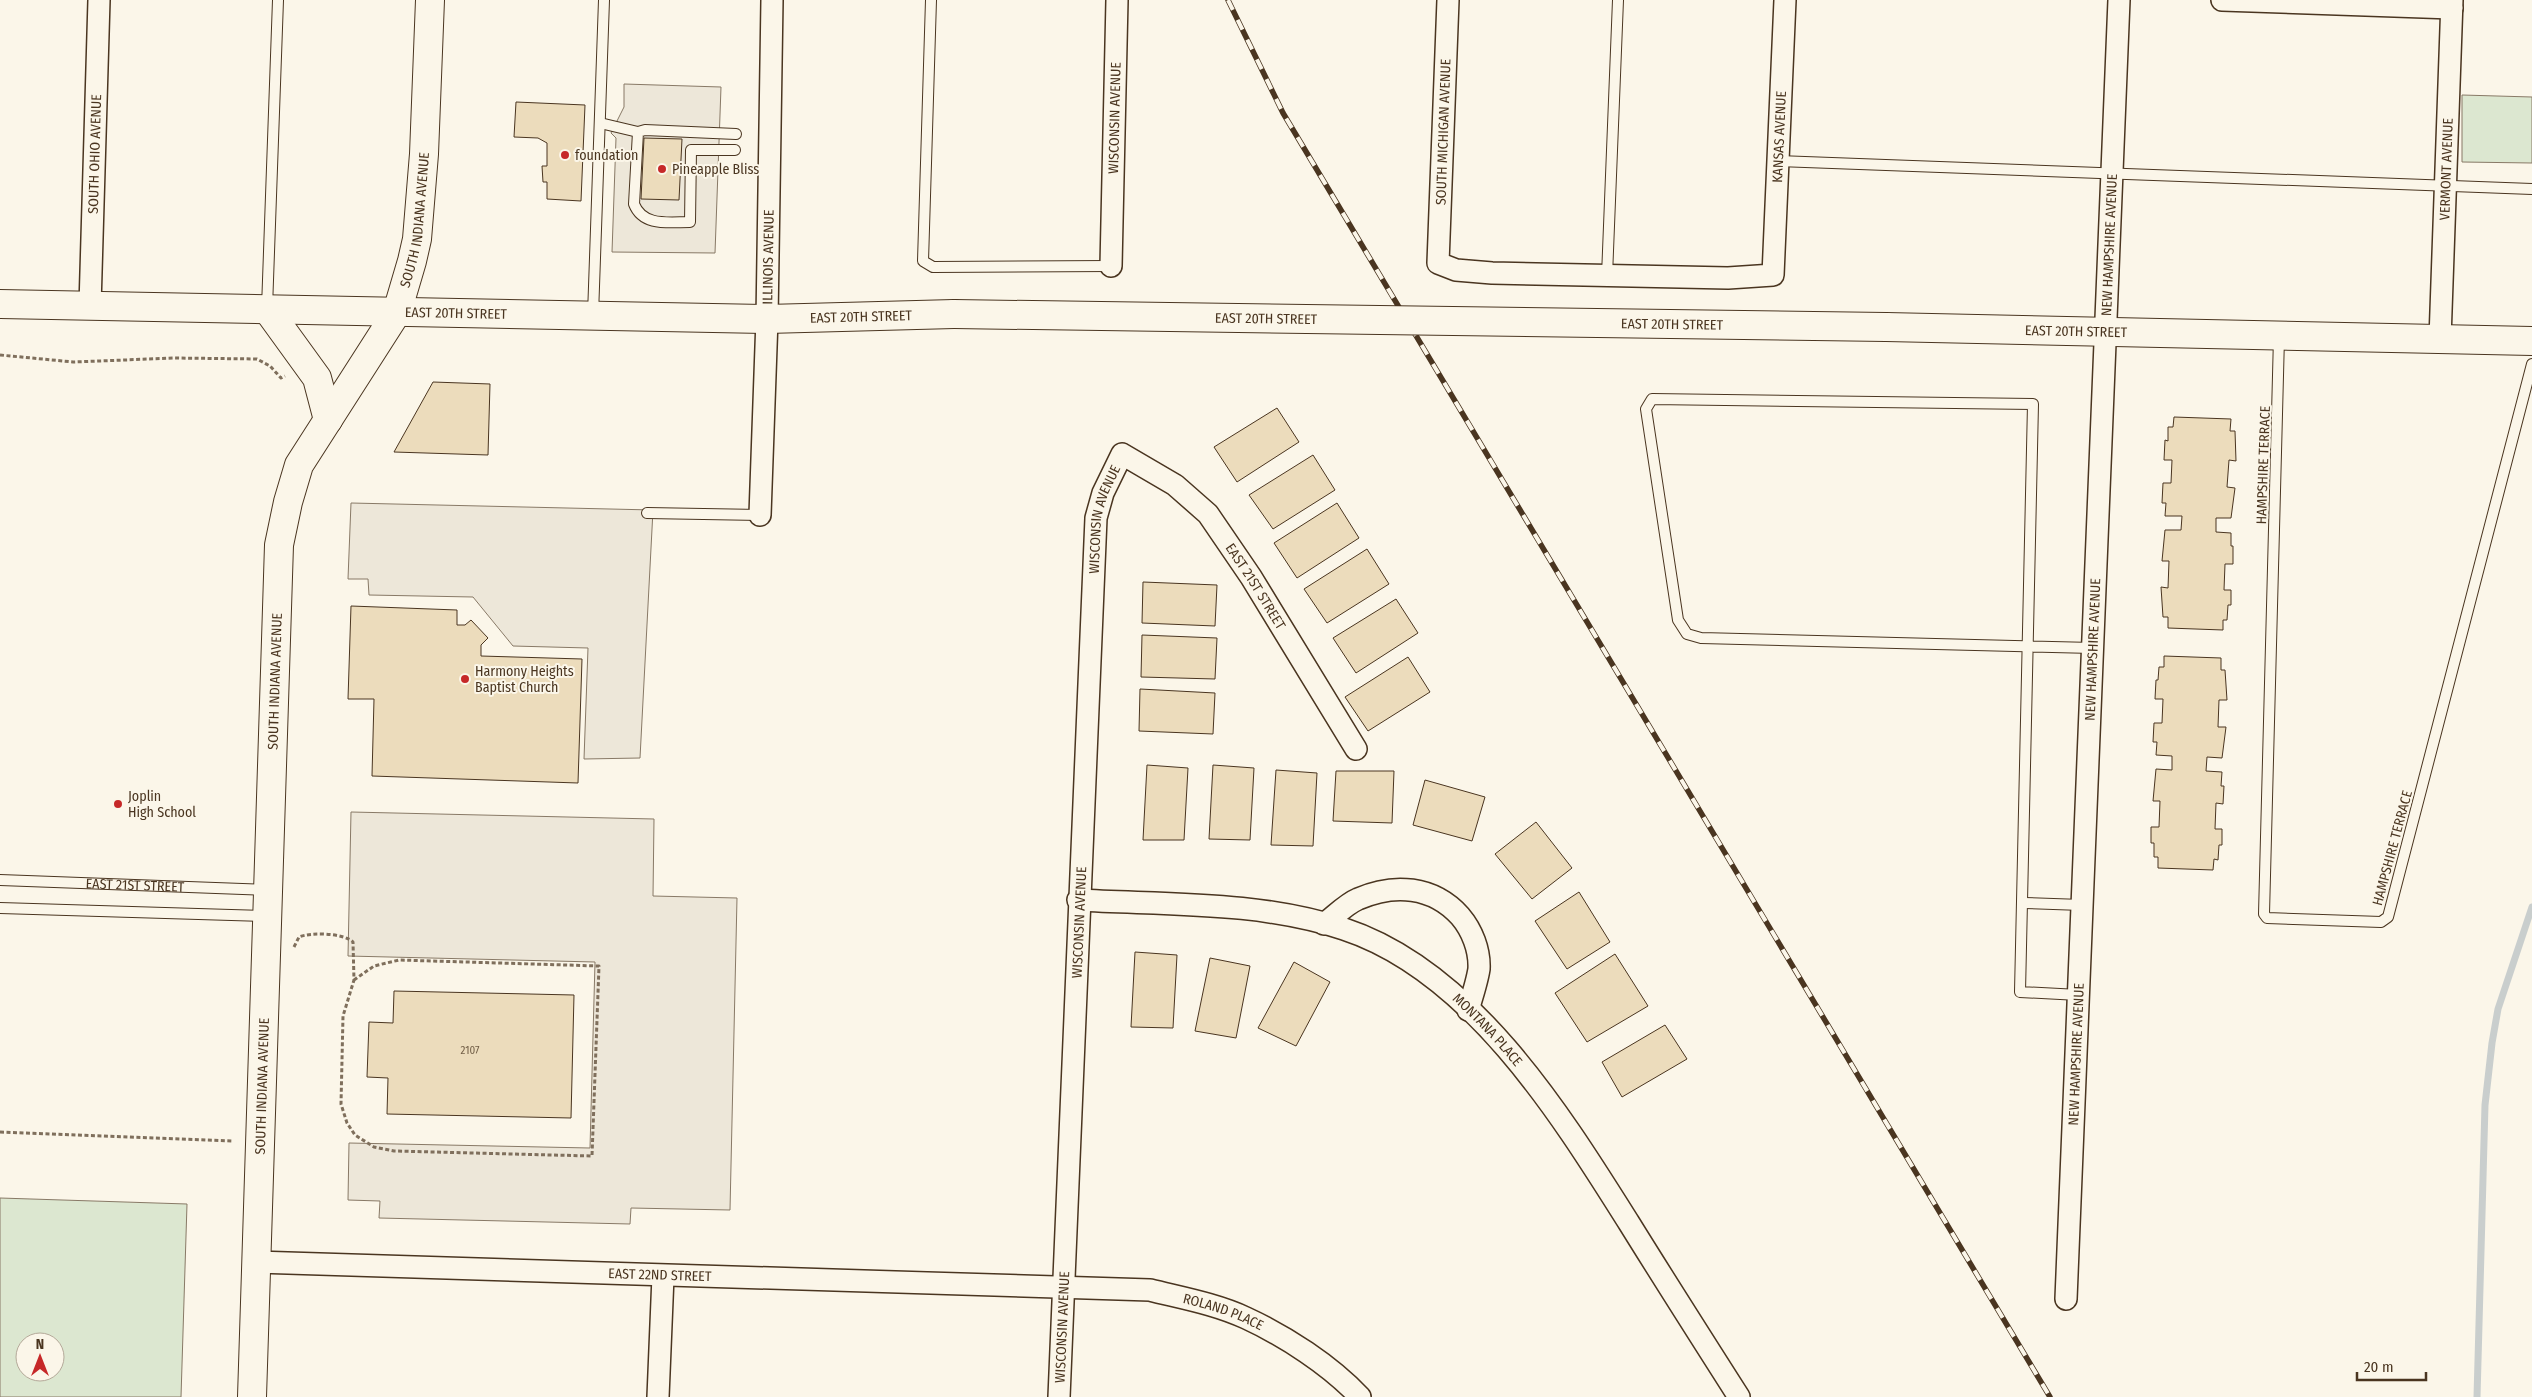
<svg xmlns="http://www.w3.org/2000/svg" width="2532" height="1397" viewBox="0 0 2532 1397" font-family="'Fira Sans Condensed',sans-serif">
	<style>
		.green { fill: #dce7d0; stroke: #887966; fill-rule: evenodd }
		.parking { fill: #ede7d9; stroke: #887966 }
		.lines { fill: none; stroke-linecap: round; stroke-linejoin: round }
		.stream { stroke: #c9cecd; stroke-width: 7 }
		.building { fill: #ecdcbc; stroke: #4a3520 }
		.lane-casing { stroke: #4a3520; stroke-width: 12 }
		.street-casing { stroke: #4a3520; stroke-width: 24 }
		.secondary-casing { stroke: #4a3520; stroke-width: 30 }
		.path { stroke: #7f6f5c; stroke-width: 3; stroke-dasharray: 4 2.5; stroke-linecap: butt }
		.lane { stroke: #fbf6e9; stroke-width: 10 }
		.street { stroke: #fbf6e9; stroke-width: 21 }
		.secondary { stroke: #fbf6e9; stroke-width: 28 }
		.rail-casing { stroke: #4a3520; stroke-width: 5.5 }
		.rail { stroke: #fbf6e9; stroke-width: 4; stroke-dasharray: 11; stroke-linecap: butt }
		.secondary-bridge-casing { stroke: #4a3520; stroke-width: 30; stroke-linecap: butt }
		.secondary-bridge { stroke: #fbf6e9; stroke-width: 28 }
		.poi-dot { fill: #c62828; stroke: #fbf6e9; stroke-width: 2 }
		.labels { text-anchor: middle; stroke-width: 4; stroke-linejoin: round; paint-order: stroke }
		.number-label { font-size: 11px; fill: #725f47 }
		.street-label { font-size: 14px; fill: #4a3520; stroke: #fbf6e9 }
		.poi-label { font-size: 14px; fill: #4a3520; stroke: #fbf6e9; text-anchor: start }
	</style>
	<rect width="100%" height="100%" fill="#fbf6e9"/>
	<path class="green" d="M2462 95 2532 97V163L2462 162Z
		M0 1198 187 1204 181 1397H0ZM25 1342H55V1372H25Z"/>
	<path class="parking" d="M624 84 721 87 715 253 612 252 616 138 611 133 624 107Z
		M351 503 653 510 640 758 584 759 588 648 513 646 473 597 369 595 368 579H348Z
		M351 812 654 819 653 896 737 898 730 1210 631 1208 630 1224 379 1218 380 1201 348 1200 349 1143 590 1148 595 962 348 956Z"/>
	<g class="lines">
		<path class="stream" d="M2477 1397 2485 1105 2492 1043 2498 1009 2532 907"/>
	</g>
	<path class="building" d="M516 102 585 105 581 201 547 199V182H543L542 166H547V143L538 138 514 137Z
		M644 138 682 139 679 200 641 199Z
		M433 382 490 384 488 455 394 452Z
		M1277 408 1299 442 1237 482 1214 447Z
		M2174 417 2231 419 2230 431H2235L2236 461 2229 460 2227 487 2235 488 2231 518H2216V532L2231 533V546H2233V564H2225L2224 590H2231V605H2228L2227 620H2223V630L2168 628V617H2163L2161 587 2168 588 2169 561H2162L2165 530H2181L2182 516H2165L2166 503H2162L2163 483H2171L2172 460H2164L2165 440 2168 441V427H2173Z
		M1313 455 1335 490 1273 529 1249 495Z
		M1337 503 1359 538 1297 578 1274 543Z
		M1367 549 1389 584 1327 623 1304 589Z
		M1143 582 1217 585 1215 626 1142 623Z
		M1396 599 1418 633 1356 673 1333 638Z
		M351 606 457 610V625H465L471 620 488 638 481 645V656L582 659 578 783 372 776 374 699H348Z
		M1142 635 1217 638 1215 679 1141 677Z
		M2164 656 2221 658V670H2225L2227 700H2219L2218 727H2226L2222 758 2207 757 2206 771 2222 772 2221 786H2224L2223 804 2216 803 2215 829H2222V845H2219L2218 860 2214 859 2213 870 2158 868V857H2154V843H2151V827H2159L2160 801H2153L2156 769 2172 770V756L2156 755 2157 742H2153L2154 723H2162L2163 699H2155L2156 680H2158L2159 667H2164Z
		M1408 657 1430 692 1368 731 1345 697Z
		M1140 689 1215 693 1213 734 1139 731Z
		M1147 765 1188 768 1184 840H1143Z
		M1213 765 1254 768 1250 840 1209 839Z
		M1276 770 1317 773 1313 846 1271 845Z
		M1336 771H1394L1392 823 1333 821Z
		M1425 780 1485 797 1472 841 1413 825Z
		M1536 822 1572 868 1532 899 1495 854Z
		M1579 892 1610 942 1567 969 1535 921Z
		M1135 952 1177 955 1173 1028 1131 1027Z
		M1615 954 1648 1006 1587 1042 1555 993Z
		M1210 958 1250 966 1236 1038 1195 1031Z
		M1294 962 1330 982 1296 1046 1258 1028Z
		M394 991 574 995 571 1118 387 1114 388 1078 367 1077 369 1022 393 1023Z
		M1665 1025 1687 1059 1622 1097 1602 1062Z"/>
	<g class="lines">
		<g class="lane-casing">
			<g id="lane">
				<path d="M931 0 923 261 933 267 1111 266"/>
				<path d="M600 123 638 132"/>
				<path d="M735 150H691L690 222C669 222 643 227 634 204L638 132 645 130 736 134"/>
				<path d="M1778 161 2532 189"/>
				<path d="M1607 276 1618 0"/>
				<path d="M267 308 278 0"/>
				<path d="M593 315 604 0"/>
				<path d="M2279 337 2264 914 2267 918 2381 922 2388 917 2532 364"/>
				<path d="M647 513 760 515"/>
				<path id="s1" d="M0 880 268 890"/>
				<path d="M2024 903 2082 905"/>
				<path d="M0 908 266 916"/>
				<path d="M2079 995 2020 992 2033 404 1652 399 1646 409 1678 620 1687 634 1701 638 2093 648"/>
			</g>
		</g>
		<g class="street-casing">
			<g id="street">
				<path id="s2" d="M1448 0 1438 263 1456 270 1492 273 1728 278 1773 275 1785 0"/>
				<path d="M2222 0 2452 8"/>
				<path id="s3" d="M1111 266 1117 0"/>
				<path id="s4" d="M90 306 99 0"/>
				<path id="s5" d="M2440 339 2452 0"/>
				<path id="s6" d="M760 515 767 319 772 0"/>
				<path id="s7" d="M1078 900C1167 905 1259 901 1344 929 1472 971 1561 1115 1629 1223 1665 1281 1702 1339 1739 1397"/>
				<path d="M1324 924C1335 916 1346 904 1358 899 1394 883 1433 886 1460 916 1472 930 1480 950 1479 969 1477 982 1472 997 1468 1010"/>
				<path id="s8" d="M256 1262 1150 1290C1182 1298 1216 1304 1246 1318 1285 1336 1330 1365 1360 1397"/>
				<path id="s9" d="M2066 1299 2119 0"/>
				<path d="M658 1397 663 1276"/>
				<path id="s10" d="M1059 1397 1096 518 1103 493 1122 454 1175 485 1208 514 1251 577 1356 749"/>
			</g>
		</g>
		<g class="secondary-casing">
			<g id="secondary">
				<path id="s11" d="M0 304 767 319 954 314"/>
				<path d="M267 309 317 378 328 420"/>
				<path id="s12" d="M1886 327 2532 341"/>
				<path id="s13" d="M252 1397 279 545 288 502 299 465 397 312 412 261 417 239 424 154 430 0"/>
			</g>
		</g>
		<path class="path" d="M0 355 73 362 175 358 257 359 270 366 281 378 285 376
			M294 947 299 937C311 932 344 933 353 942L354 980 343 1016 341 1104 347 1123 355 1135 374 1147 394 1151 592 1156 599 966 399 960 374 966 354 980
			M0 1132 232 1141"/>
		<use href="#lane" class="lane"/>
		<use href="#street" class="street"/>
		<use href="#secondary" class="secondary"/>
		<g class="rail-casing">
			<path id="rail" d="M1228 0 1283 113 2050 1397"/>
		</g>
		<use href="#rail" class="rail"/>
		<g class="secondary-bridge-casing">
			<g id="secondary-bridge">
				<path id="s14" d="M954 314 1886 327"/>
			</g>
		</g>
		<use href="#secondary-bridge" class="secondary-bridge"/>
	</g>
	<g class="poi-dot">
		<circle cx="565" cy="155" r="5"/>
		<circle cx="662" cy="169" r="5"/>
		<circle cx="465" cy="679" r="5"/>
		<circle cx="118" cy="804" r="5"/>
	</g>
	<g class="labels">
		<g class="number-label">
			<text x="470" y="1054">2107</text>
		</g>
		<g class="street-label">
			<text dy="5" stroke="none"><textPath href="#s3" startOffset="148">WISCONSIN AVENUE</textPath></text>
			<text transform="translate(1443 132) rotate(-88)" y="5">SOUTH MICHIGAN AVENUE</text>
			<text dy="5" stroke="none"><textPath href="#s2" startOffset="738">KANSAS AVENUE</textPath></text>
			<text dy="5" stroke="none"><textPath href="#s4" startOffset="152">SOUTH OHIO AVENUE</textPath></text>
			<text dy="5" stroke="none"><textPath href="#s5" startOffset="170">VERMONT AVENUE</textPath></text>
			<text dy="5" stroke="none"><textPath href="#s13" startOffset="1211">SOUTH INDIANA AVENUE</textPath></text>
			<text dy="5" stroke="none"><textPath href="#s9" startOffset="1055">NEW HAMPSHIRE AVENUE</textPath></text>
			<text dy="5" stroke="none"><textPath href="#s6" startOffset="258">ILLINOIS AVENUE</textPath></text>
			<text dy="5" stroke="none"><textPath href="#s11" startOffset="456">EAST 20TH STREET</textPath></text>
			<text dy="5" stroke="none"><textPath href="#s11" startOffset="861">EAST 20TH STREET</textPath></text>
			<text dy="5" stroke="none"><textPath href="#s14" startOffset="312">EAST 20TH STREET</textPath></text>
			<text dy="5" stroke="none"><textPath href="#s14" startOffset="718">EAST 20TH STREET</textPath></text>
			<text dy="5" stroke="none"><textPath href="#s12" startOffset="190">EAST 20TH STREET</textPath></text>
			<text transform="translate(2263 465) rotate(-88)" y="5">HAMPSHIRE TERRACE</text>
			<text dy="5" stroke="none"><textPath href="#s10" startOffset="880">WISCONSIN AVENUE</textPath></text>
			<text dy="5" stroke="none"><textPath href="#s10" startOffset="1141">EAST 21ST STREET</textPath></text>
			<text dy="5" stroke="none"><textPath href="#s9" startOffset="650">NEW HAMPSHIRE AVENUE</textPath></text>
			<text dy="5" stroke="none"><textPath href="#s13" startOffset="716">SOUTH INDIANA AVENUE</textPath></text>
			<text transform="translate(2392 848) rotate(-75)" y="5">HAMPSHIRE TERRACE</text>
			<text dy="5" stroke="none"><textPath href="#s1" startOffset="135">EAST 21ST STREET</textPath></text>
			<text dy="5" stroke="none"><textPath href="#s10" startOffset="475">WISCONSIN AVENUE</textPath></text>
			<text dy="5" stroke="none"><textPath href="#s7" startOffset="446">MONTANA PLACE</textPath></text>
			<text dy="5" stroke="none"><textPath href="#s9" startOffset="245">NEW HAMPSHIRE AVENUE</textPath></text>
			<text dy="5" stroke="none"><textPath href="#s13" startOffset="311">SOUTH INDIANA AVENUE</textPath></text>
			<text dy="5" stroke="none"><textPath href="#s8" startOffset="404">EAST 22ND STREET</textPath></text>
			<text dy="5" stroke="none"><textPath href="#s8" startOffset="971">ROLAND PLACE</textPath></text>
			<text dy="5" stroke="none"><textPath href="#s10" startOffset="70">WISCONSIN AVENUE</textPath></text>
		</g>
		<g class="poi-label">
			<text x="575" y="160">foundation</text>
			<text x="672" y="174">Pineapple Bliss</text>
			<text x="475" y="676">Harmony Heights<tspan x="475" dy="16">Baptist Church</tspan></text>
			<text x="128" y="801">Joplin<tspan x="128" dy="16">High School</tspan></text>
		</g>
	</g>
	<g transform="translate(40 1357)"><circle r="24" fill="#fbf6e9" stroke="#b4a999"/>
	<path d="M0-4L9 19L0 12L-9 19Z" fill="#c62828"/>
	<text y="-8" font-size="14" font-weight="bold" text-anchor="middle" fill="#4a3520">N</text>
	</g>
	<path d="M2357 1372v8h69v-8" fill="none" stroke="#4a3520" stroke-width="2.5"/>
	<text x="2364" y="1372" font-size="15" fill="#4a3520" stroke="#fbf6e9" stroke-width="4" paint-order="stroke">20 m</text>
</svg>
